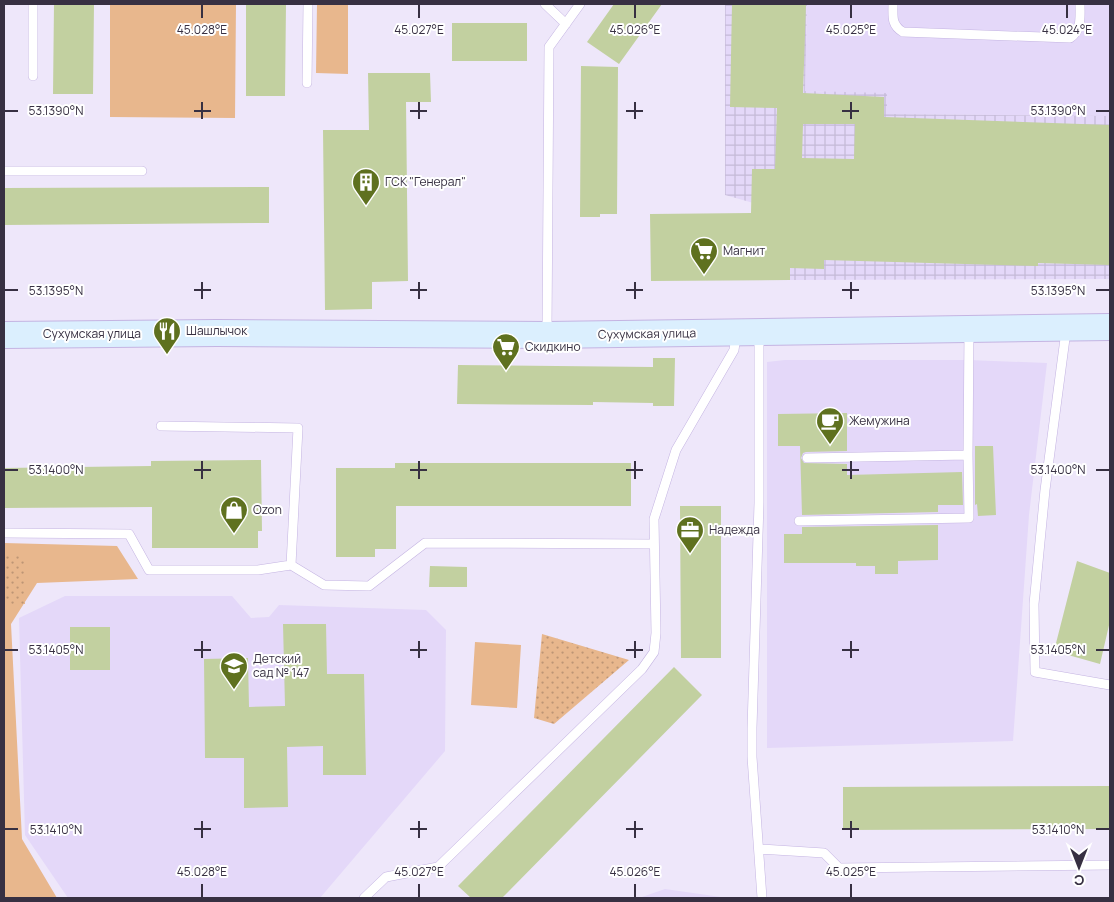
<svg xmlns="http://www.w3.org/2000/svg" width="1114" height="902" viewBox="0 0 1114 902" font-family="Manrope,sans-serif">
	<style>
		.built { fill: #e4d8f9 }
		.industrial { fill: url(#industrial-grid) }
		.grass { fill: #e8b78d }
		.park { fill: url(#park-dots) }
		.building { fill: #c2d0a0; fill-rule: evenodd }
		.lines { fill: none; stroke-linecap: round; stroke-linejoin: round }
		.service-casing { stroke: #c4b4e2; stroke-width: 10 }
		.secondary-casing { stroke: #c4b4e2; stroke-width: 28 }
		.service { stroke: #fff; stroke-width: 9 }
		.secondary { stroke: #dbeffe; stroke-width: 26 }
		.ticks { fill: none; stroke: #373042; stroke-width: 2 }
		.labels { text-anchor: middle; stroke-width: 4; stroke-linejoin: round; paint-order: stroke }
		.poi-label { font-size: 12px; fill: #373042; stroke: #fff; text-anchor: start }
		.street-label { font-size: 12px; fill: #373042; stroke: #fff }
		.ticks-label { font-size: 12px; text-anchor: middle; fill: #373042; stroke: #fff; stroke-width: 4; stroke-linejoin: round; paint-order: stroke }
	</style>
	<defs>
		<pattern id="industrial-grid" width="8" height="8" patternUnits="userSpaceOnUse" patternTransform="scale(1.25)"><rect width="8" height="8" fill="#e4d8f9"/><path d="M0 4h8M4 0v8" fill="none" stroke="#c4bad7"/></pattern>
		<pattern id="park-dots" width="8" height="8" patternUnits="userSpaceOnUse" patternTransform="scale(1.25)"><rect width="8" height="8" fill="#e8b78d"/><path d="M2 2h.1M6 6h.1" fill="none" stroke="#bd9575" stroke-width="1.8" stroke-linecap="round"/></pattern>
	</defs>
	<rect width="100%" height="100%" fill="#eee7fa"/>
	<path class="built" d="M807 4H1110V116L887 114V94L805 91Z
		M785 360H969L1047 363 1029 515 1013 741 767 748V362Z
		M65 596H232L251 618 269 617 279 605 426 610 446 630 445 751 320 898H68L25 835 19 618Z
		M665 889 728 898H639Z"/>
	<path class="industrial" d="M725 4H807L805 91 887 93V114L1110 116V279L790 280 789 213 725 195Z"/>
	<path class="grass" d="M110 4H236L235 118 110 117Z
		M317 4H348V74L316 73Z
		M4 543 117 546 138 579 37 583 11 624 22 839 57 898H4Z
		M475 642 521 645 517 708 471 705Z"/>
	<path class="park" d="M4 556H25V604H4Z
		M542 634 629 660 554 724 534 718Z"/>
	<path class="building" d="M54 4H94L93 94H53Z
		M246 4H286L285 96H246Z
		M614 4H662L619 64 587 42Z
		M732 4H806L803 93 884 97V117L1110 125V265L1038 263V266L824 260V269L790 268V280L651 281 650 214 751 213 752 169H775L777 108 730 107ZM803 124H855L854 159 802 158Z
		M452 23H527V61H452Z
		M581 66 618 67 617 214H600V217H580Z
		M368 73H430L431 102H406L408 281 372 282V309L325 310 323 130H369Z
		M269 187V223L4 225V188Z
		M653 358H675L674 406H653V403L593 402V405L457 404 458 365 653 367Z
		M847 413V451L806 452 803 453 801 458 804 463 847 464V475L962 472 963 505H938V512L802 515 800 446H778V414Z
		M975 446H993L996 515 978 516 977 504 975 505Z
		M261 460 262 531H258V548H152V507L4 508V468L151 466V461Z
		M395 463H631V506H396V549H375V557H336V468H395Z
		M680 506H721V658H681Z
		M938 525V560L898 561V574H875V566H856V563H784V534H802V527Z
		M1077 561 1110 573V621L1100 664 1054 651Z
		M430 566 467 567V587H429Z
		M283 624H326L327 674H364L366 775H323V746L287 747 288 807 244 808V758H205L204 659 248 658 249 707 285 706Z
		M70 627H110V670H70Z
		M674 667 702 695 502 898H471L458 886Z
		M1110 786V829L843 830V787Z"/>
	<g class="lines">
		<g class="service-casing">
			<path id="service" d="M33 4V76
				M545 4 566 24
				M893 4C893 16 891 25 903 32L1070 38C1082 30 1080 17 1080 4
				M307 83 308 4
				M4 171H142
				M1066 331 1045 490 1034 604 1035 672 1110 685
				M547 332 549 47 580 4
				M759 333V503L752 728V757L762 898
				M161 426 298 428 291 565 324 585 369 586 425 543 654 544
				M968 455 969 330
				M799 521 969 518 968 455 807 458
				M4 533 129 534 149 570H258L291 565
				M760 849 824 853 839 868 1110 865
				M364 898 386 877 438 867 642 669 654 652 656 633 654 519 676 450 734 350 736 336"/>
		</g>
		<g class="secondary-casing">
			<path id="secondary" d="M4 335 217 333 547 335 1110 327"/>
		</g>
		<use href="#service" class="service"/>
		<use href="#secondary" class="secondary"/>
	</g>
	<path class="ticks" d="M202 5V18M419 5V18M635 5V18M851 5V18M1067 5V18M202 102V119M419 102V119M635 102V119M851 102V119M5 111H18M194 111H211M410 111H427M626 111H643M842 111H859M1096 111H1109M202 282V299M419 282V299M635 282V299M851 282V299M5 290H18M194 290H211M410 290H427M626 290H643M842 290H859M1096 290H1109M202 461V479M419 461V479M635 461V479M851 461V479M5 470H18M194 470H211M410 470H427M626 470H643M842 470H859M1096 470H1109M202 641V658M419 641V658M635 641V658M851 641V658M5 650H18M194 650H211M410 650H427M626 650H643M842 650H859M1096 650H1109M202 821V838M419 821V838M635 821V838M851 821V838M5 829H18M194 829H211M410 829H427M626 829H643M842 829H859M1096 829H1109M202 884V897M419 884V897M635 884V897M851 884V897"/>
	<defs>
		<g id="building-pin" transform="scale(1.4375)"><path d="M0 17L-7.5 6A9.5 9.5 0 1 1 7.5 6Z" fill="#5f711f" stroke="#fff"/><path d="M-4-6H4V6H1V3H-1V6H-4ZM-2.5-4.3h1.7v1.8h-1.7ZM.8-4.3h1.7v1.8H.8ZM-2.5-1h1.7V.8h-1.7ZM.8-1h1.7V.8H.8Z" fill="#fff"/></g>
		<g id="supermarket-pin" transform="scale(1.4375)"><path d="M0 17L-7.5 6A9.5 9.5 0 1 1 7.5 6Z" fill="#5f711f" stroke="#fff"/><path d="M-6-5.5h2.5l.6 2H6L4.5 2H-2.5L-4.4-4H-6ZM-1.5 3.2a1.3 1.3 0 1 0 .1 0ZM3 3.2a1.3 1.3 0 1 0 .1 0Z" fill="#fff"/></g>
		<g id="restaurant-pin" transform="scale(1.4375)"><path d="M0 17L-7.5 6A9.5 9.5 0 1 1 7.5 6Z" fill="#5f711f" stroke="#fff"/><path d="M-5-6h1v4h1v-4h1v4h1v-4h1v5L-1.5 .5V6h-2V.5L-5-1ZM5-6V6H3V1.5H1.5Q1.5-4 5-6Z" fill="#fff"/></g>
		<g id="cafe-pin" transform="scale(1.4375)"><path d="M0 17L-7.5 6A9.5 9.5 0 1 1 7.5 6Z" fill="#5f711f" stroke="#fff"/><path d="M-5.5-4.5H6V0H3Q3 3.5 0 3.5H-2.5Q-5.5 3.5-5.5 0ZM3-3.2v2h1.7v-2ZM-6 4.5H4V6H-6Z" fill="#fff"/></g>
		<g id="shop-pin" transform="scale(1.4375)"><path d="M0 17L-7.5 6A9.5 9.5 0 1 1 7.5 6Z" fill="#5f711f" stroke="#fff"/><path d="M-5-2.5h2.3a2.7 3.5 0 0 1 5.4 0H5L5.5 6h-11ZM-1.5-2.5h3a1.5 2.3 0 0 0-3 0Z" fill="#fff"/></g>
		<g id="office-pin" transform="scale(1.4375)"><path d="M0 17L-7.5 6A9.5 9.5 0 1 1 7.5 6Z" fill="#5f711f" stroke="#fff"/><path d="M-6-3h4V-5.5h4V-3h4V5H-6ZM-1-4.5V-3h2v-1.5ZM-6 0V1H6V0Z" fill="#fff"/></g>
		<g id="school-pin" transform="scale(1.4375)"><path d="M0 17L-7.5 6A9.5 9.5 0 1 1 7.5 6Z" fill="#5f711f" stroke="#fff"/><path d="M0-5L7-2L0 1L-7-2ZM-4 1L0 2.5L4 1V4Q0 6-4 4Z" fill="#fff"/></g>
	</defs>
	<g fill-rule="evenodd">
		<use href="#building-pin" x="366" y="182"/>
		<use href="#supermarket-pin" x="704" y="251"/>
		<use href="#restaurant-pin" x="167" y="331"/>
		<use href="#supermarket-pin" x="506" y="347"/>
		<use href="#cafe-pin" x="830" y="421"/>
		<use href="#shop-pin" x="234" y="510"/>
		<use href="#office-pin" x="690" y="530"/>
		<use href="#school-pin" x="234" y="666"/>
	</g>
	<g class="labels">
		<g class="poi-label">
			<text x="385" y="186">ГСК "Генерал"</text>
			<text x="723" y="255">Магнит</text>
			<text x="186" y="335">Шашлычок</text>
			<text x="525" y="351">Скидкино</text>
			<text x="849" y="425">Жемужина</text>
			<text x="253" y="514">Ozon</text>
			<text x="709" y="534">Надежда</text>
			<text x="253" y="663">Детский<tspan x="253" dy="14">сад № 147</tspan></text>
		</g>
		<g class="street-label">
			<text x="92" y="338">Сухумская улица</text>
			<text transform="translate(647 334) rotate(-1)" y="4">Сухумская улица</text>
		</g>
	</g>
	<g class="ticks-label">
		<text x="202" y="34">45.028°E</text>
		<text x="419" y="34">45.027°E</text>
		<text x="635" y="34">45.026°E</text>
		<text x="851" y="34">45.025°E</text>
		<text x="1067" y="34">45.024°E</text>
		<text x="1058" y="115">53.1390°N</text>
		<text x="56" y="115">53.1390°N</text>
		<text x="1058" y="295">53.1395°N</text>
		<text x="56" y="295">53.1395°N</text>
		<text x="1058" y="474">53.1400°N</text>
		<text x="56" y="474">53.1400°N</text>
		<text x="1058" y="654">53.1405°N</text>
		<text x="56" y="654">53.1405°N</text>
		<text x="1058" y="834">53.1410°N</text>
		<text x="56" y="834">53.1410°N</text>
		<text x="202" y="876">45.028°E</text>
		<text x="419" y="876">45.027°E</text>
		<text x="635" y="876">45.026°E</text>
		<text x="851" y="876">45.025°E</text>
	</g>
	<rect width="1114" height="902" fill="none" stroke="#373042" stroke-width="10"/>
	<g transform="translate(1079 867) rotate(180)" stroke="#ffffff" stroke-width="4" paint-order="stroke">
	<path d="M0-4L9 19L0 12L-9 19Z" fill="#373042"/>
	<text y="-8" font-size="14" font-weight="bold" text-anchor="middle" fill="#373042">С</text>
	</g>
</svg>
